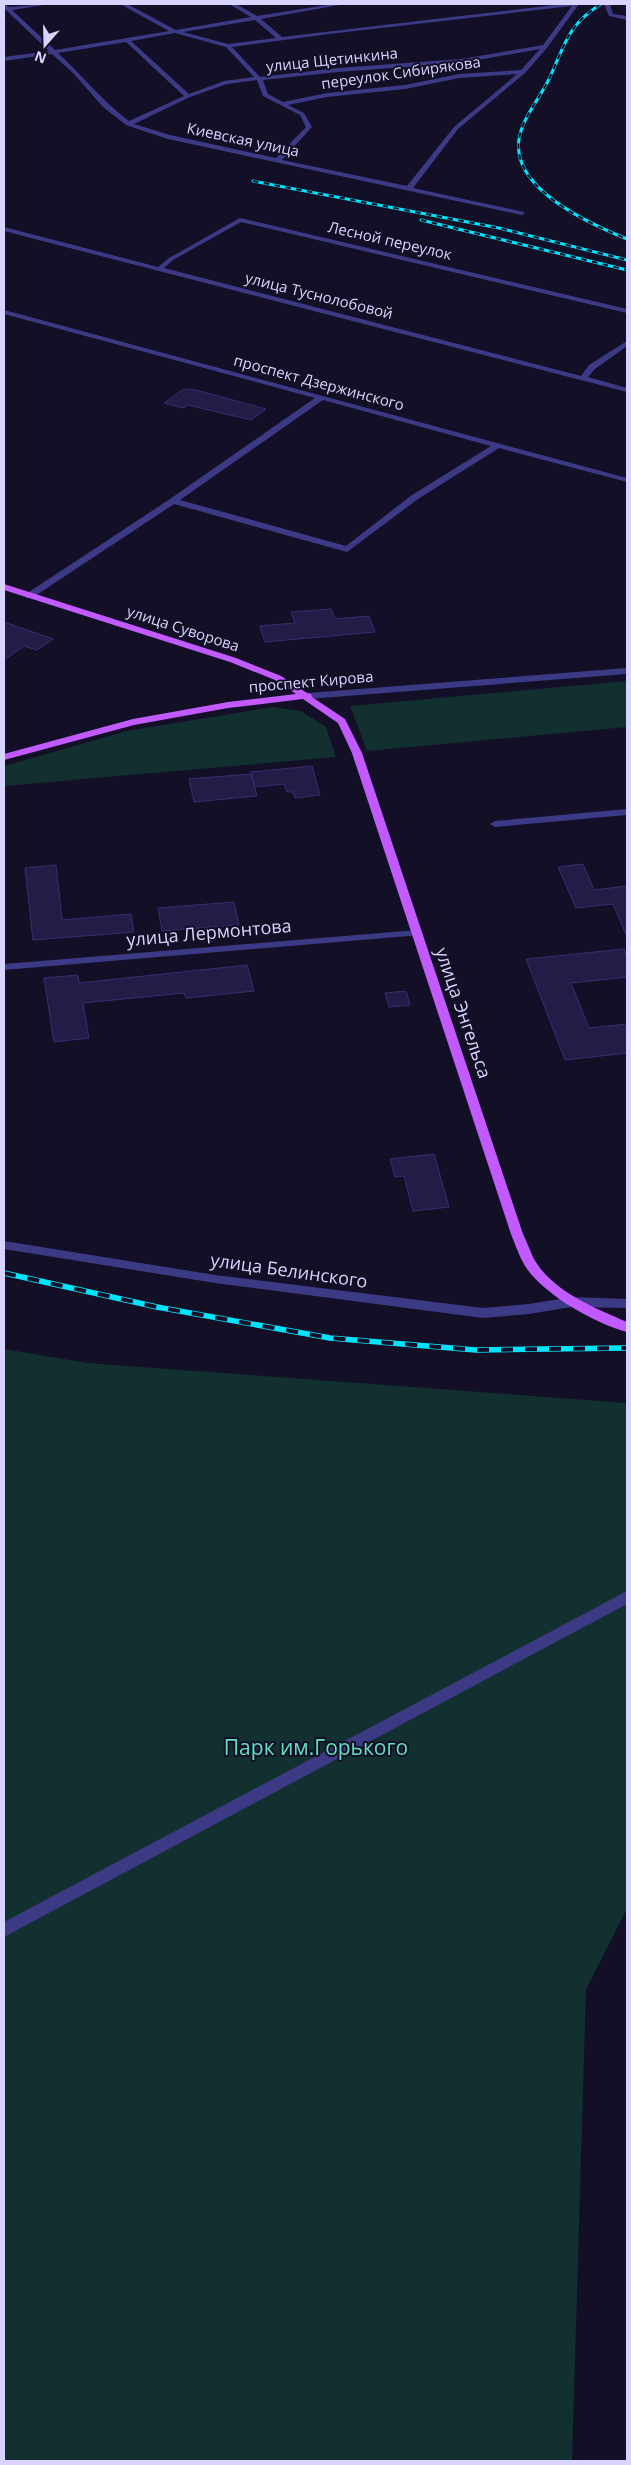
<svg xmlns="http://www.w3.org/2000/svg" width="631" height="2465" viewBox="0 0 631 2465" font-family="'Open Sans',sans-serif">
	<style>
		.green { fill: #12302f }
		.building { fill: #241b47; stroke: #3b2d73 }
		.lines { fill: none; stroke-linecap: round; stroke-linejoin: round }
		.minor { fill: #3d3a85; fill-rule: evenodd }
		.major { fill: #c25bff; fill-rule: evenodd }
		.rail-far1-casing { stroke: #00e5ff; stroke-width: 3 }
		.rail-casing { stroke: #00e5ff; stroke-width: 5.5 }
		.rail-far1 { stroke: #130f26; stroke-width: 2; stroke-dasharray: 5.5; stroke-linecap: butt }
		.rail { stroke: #130f26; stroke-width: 4; stroke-dasharray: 12; stroke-linecap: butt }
		.labels { text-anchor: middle; stroke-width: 4; stroke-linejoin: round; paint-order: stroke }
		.far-street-label { font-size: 15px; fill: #d9d4ff; stroke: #130f26 }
		.street-label { font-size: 18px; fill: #d9d4ff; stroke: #130f26 }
		.near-park-label { font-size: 21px; fill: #5fe0c0; stroke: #130f26 }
	</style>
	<rect width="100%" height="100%" fill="#130f26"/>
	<path class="green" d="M627 681V727L367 751 350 706Z
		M273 707 301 711 326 727 336 757 4 786V766L127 731Z
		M4 1349 88 1363 627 1403V1909L586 1989 572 2461H4Z"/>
	<path class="building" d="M184 389 196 390 266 409 251 420 188 405 183 408 164 403Z
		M331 609 335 619 369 616 375 632 265 642 260 626 295 623 291 612Z
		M4 622 53 639 37 650 24 646 4 660Z
		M312 766 320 795 295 798 293 792H287L284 784 255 787 251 772Z
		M251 774 257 796 194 802 189 779Z
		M583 864 594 890 627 886V937L613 904 576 908 558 867Z
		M56 865 62 920 131 914 134 932 33 940 25 868Z
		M234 902 239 925 162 931 158 908Z
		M624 949 627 958V977L571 983 589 1028 627 1024V1053L565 1060 526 959Z
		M247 965 254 991 186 998 184 993 83 1003 89 1038 54 1042 44 978 78 975 79 983Z
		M406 991 410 1005 389 1007 385 993Z
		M434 1154 449 1207 413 1211 404 1176 395 1177 390 1159Z"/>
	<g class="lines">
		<path class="minor" d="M4 4 9 7 50 4 12 10 55 50 169 31 120 4H127L176 30 251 17 229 4H236L257 16 333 4H345L261 19 282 37 563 4H579L547 48 525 73 458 129 413 188 524 212 525 213 522 215 168 139 126 125 103 107 74 74 52 54 4 61V57L49 51 6 10 4 11ZM572 6 543 45 461 59 338 68 260 77 232 47 329 34ZM255 20 276 38 228 44 183 32ZM175 33 226 47 254 77 224 81 189 94 131 41ZM126 42 184 96 129 121C102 101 82 75 58 53ZM540 49 521 70 459 74 405 85 327 93 283 102 268 94 263 80 338 72 461 63ZM517 74 454 127 407 186 282 160 312 127 304 113 288 105 327 97 405 89 459 78ZM257 80 263 96 300 115 306 127 276 158 170 135 134 124 190 97 227 84Z
			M604 4H610L613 14 627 16V20L609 16Z
			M240 218 627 309V313L241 222 173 260 164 268 581 376 589 365 627 341V346L595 369 588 377 627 388V392L4 231V227L158 267 169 258Z
			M4 310 627 478V482L499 448 418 499 347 552 174 504 32 598H26V594L170 499 315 398 4 314ZM323 400 491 446 412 495 346 546 180 500Z
			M627 668V674L308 699 303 696 308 693Z
			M627 809V815L495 827 490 824 495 821Z
			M417 930 422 933 421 935 4 970V964Z
			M4 1241 215 1275 483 1308 529 1304 571 1297 627 1299V1308L571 1307 529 1314 483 1318 215 1283 4 1249Z
			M627 1591V1604L4 1937V1922Z"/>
		<path class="major" d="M4 584 236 658 281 676 307 693 311 694 312 697 345 719 362 753 523 1234C527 1242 530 1251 534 1259 553 1292 595 1308 627 1322V1332C594 1323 544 1295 525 1266 519 1256 515 1244 511 1234L352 753 338 723 303 699 228 708 134 725 4 760V754L133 719 228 702 296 694 275 680 230 662 4 590Z"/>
		<g class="rail-far1-casing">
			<path id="rail-far1" d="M601 4C566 26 565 46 548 81 539 99 522 119 519 139 511 189 590 224 627 239
				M253 181 499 228 627 260
				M421 220 627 270"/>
		</g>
		<g class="rail-casing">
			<path id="rail" d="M4 1273 157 1307 330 1338 476 1350 627 1348"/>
		</g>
		<use href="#rail-far1" class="rail-far1"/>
		<use href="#rail" class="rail"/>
	</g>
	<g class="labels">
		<g class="far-street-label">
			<text transform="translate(332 60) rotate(-6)" y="5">улица Щетинкина</text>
			<text transform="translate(401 73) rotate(-8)" y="5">переулок Сибирякова</text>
			<text transform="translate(243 140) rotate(12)" y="5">Киевская улица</text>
			<text transform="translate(390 241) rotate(13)" y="5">Лесной переулок</text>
			<text transform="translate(319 296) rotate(14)" y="5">улица Туснолобовой</text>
			<text transform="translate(319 383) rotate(15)" y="5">проспект Дзержинского</text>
			<text transform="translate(183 629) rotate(18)" y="5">улица Суворова</text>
			<text transform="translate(311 682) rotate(-5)" y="5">проспект Кирова</text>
		</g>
		<g class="street-label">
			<text transform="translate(209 933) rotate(-5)" y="6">улица Лермонтова</text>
			<text transform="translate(463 1013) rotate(71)" y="6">улица Энгельса</text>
			<text transform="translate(289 1271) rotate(8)" y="6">улица Белинского</text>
		</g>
		<g class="near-park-label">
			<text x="316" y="1755">Парк им.Горького</text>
		</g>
	</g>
	<rect width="631" height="2465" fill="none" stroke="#d9d4ff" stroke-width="10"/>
	<g transform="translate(45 45) rotate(200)" stroke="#130f26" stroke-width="4" paint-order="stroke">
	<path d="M0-4L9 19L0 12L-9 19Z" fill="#d9d4ff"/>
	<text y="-8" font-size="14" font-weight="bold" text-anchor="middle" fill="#d9d4ff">N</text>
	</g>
</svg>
